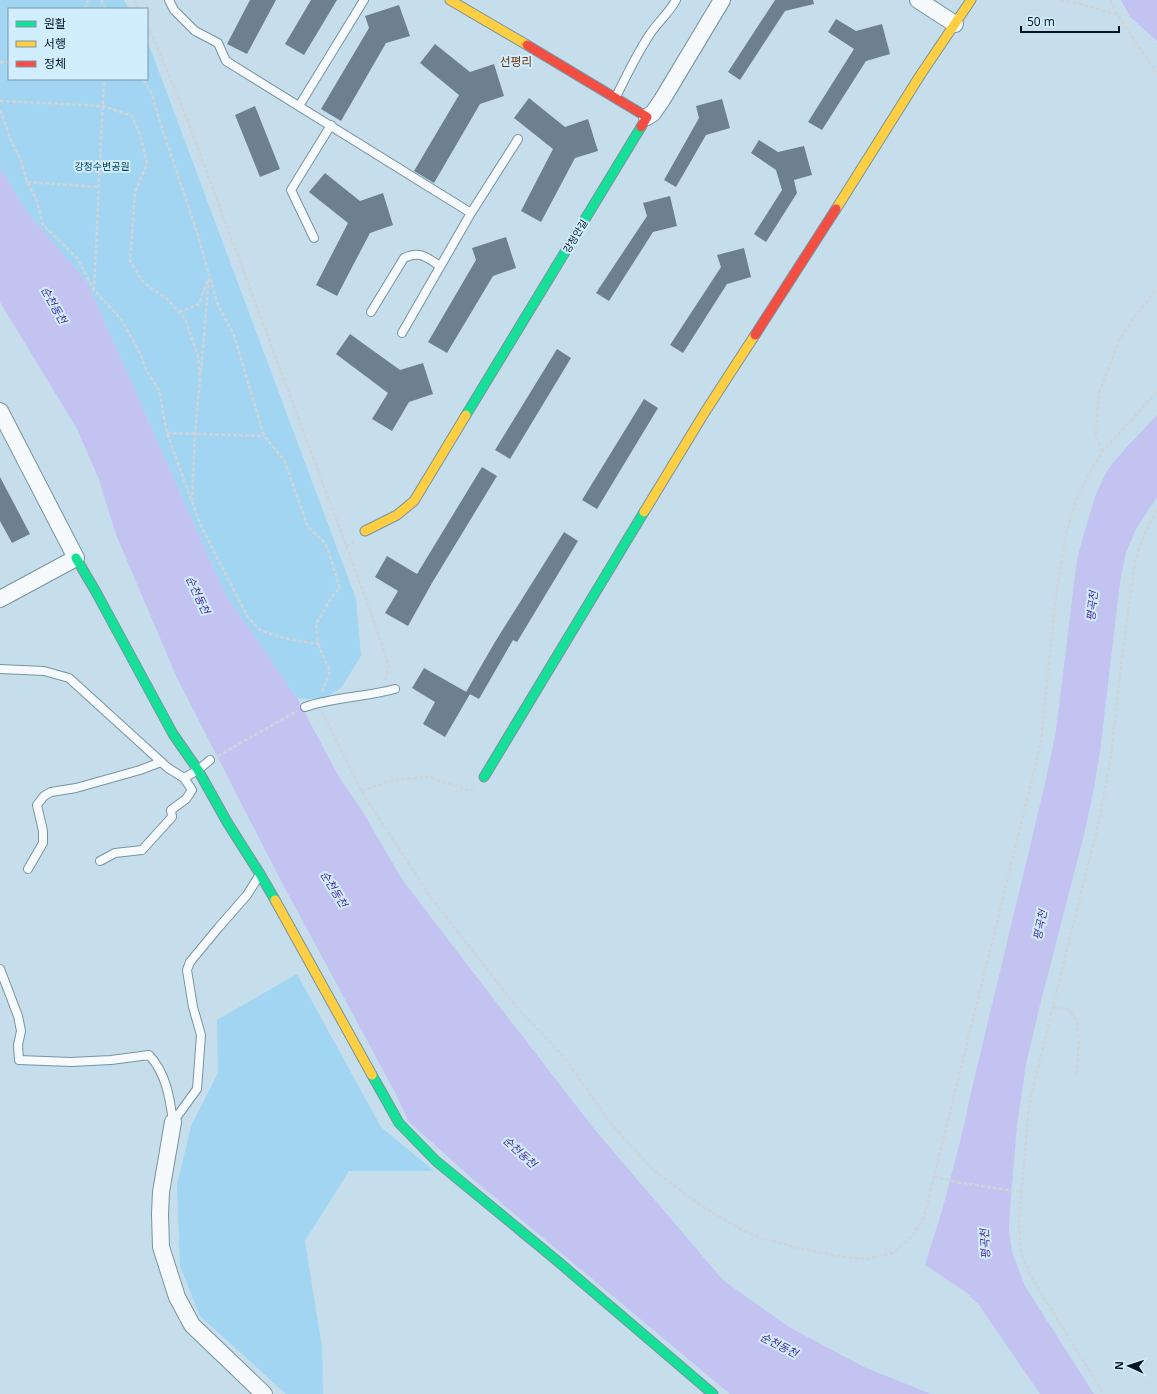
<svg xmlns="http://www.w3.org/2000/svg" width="1157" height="1394" viewBox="0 0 1157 1394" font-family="'Open Sans','Noto Sans KR',sans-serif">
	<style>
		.green { fill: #a2d5f1 }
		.water { fill: #c3c3f2 }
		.building { fill: #6c8090 }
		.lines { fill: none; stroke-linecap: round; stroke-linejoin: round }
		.lane-casing { stroke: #7793a1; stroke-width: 10 }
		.street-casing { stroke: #7793a1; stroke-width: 18 }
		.fast-casing { stroke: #7793a1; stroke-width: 11 }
		.slow-casing { stroke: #7793a1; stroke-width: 11 }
		.jam-casing { stroke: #7793a1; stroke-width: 11 }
		.path { stroke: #cdd5da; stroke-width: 2.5; stroke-dasharray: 4 2; stroke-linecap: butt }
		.lane { stroke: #f6fafc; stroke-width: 8 }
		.street { stroke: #f6fafc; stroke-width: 16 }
		.fast { stroke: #16e098; stroke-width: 9 }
		.slow { stroke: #ffcf43; stroke-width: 9 }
		.jam { stroke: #f24e42; stroke-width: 9 }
		.labels { text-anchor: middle; stroke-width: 4; stroke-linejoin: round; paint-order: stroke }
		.park-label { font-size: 10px; fill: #05425a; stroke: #d0eeff }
		.street-label { font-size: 10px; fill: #00131f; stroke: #d0eeff }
		.water-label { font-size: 11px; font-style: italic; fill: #4f279b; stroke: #d0eeff }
		.quarter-label { font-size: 12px; fill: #723606; stroke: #d0eeff }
	</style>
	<rect width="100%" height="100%" fill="#c6deec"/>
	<path class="green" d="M0 0H124L129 9H9V79H147V43L152 53 356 599 361 656 341 688 321 700 297 698 225 594 87 282 27 212 0 168Z
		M297 974 381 1127 434 1171H349L305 1241 322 1347 323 1394H286L200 1316 180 1266 177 1185 191 1126 218 1073 217 1020Z"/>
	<path class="water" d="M1121 0H1157V41L1130 17Z
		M0 168 27 212 87 282 225 594 297 698 339 777 361 809 402 879 459 954 595 1130 723 1280 789 1327 864 1367 931 1394H730L475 1181 408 1121 398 1098 280 879 177 678 117 537 98 477 77 429 0 302Z
		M1157 415V497L1136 529 1126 553 1120 582 1100 752 1093 793 1084 835 1040 1005 1026 1064 1017 1126 1010 1209 1009 1231 1012 1252 1025 1286 1094 1394H1040L979 1305 967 1293 925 1265 943 1207 961 1138 973 1084 1044 788 1056 731 1077 559 1085 530 1096 494 1108 469 1123 451Z"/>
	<path class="building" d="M250 0H276L247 54 227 44Z
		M311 0H337L304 55 285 44Z
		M775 0H813L814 4 785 11 740 80 728 72Z
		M399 5 410 36 386 43 341 121 321 109 369 28 365 16Z
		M836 19 856 31 882 24 890 54 866 61 822 130 808 122 854 49 828 32Z
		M435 44 470 72 494 64 504 96 480 104 434 183 414 171 459 95 420 63Z
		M529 98 565 127 588 119 598 151 575 158 541 222 521 211 553 149 514 118Z
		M722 99 730 128 706 135 676 187 664 180 699 118 696 106Z
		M255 106 280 169 260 177 235 115Z
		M759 140 778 152 804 146 812 175 794 180 797 193 766 242 754 234 782 190 776 170 751 153Z
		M325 173 360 201 383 193 393 225 370 233 337 296 316 285 348 223 309 192Z
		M670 196 677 226 653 232 609 301 596 293 647 216 643 203Z
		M506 237 516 268 493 276 447 353 428 342 476 260 472 248Z
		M744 248 751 277 727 284 683 353 670 345 721 267 717 255Z
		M350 334 400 370 423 363 433 394 409 402 392 431 372 419 388 393 336 354Z
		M557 349 571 358 510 459 495 450Z
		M644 399 658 408 597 509 582 500Z
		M482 467 497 476 432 583 408 626 385 613 398 591 375 577 387 556 417 574Z
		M0 477 30 534 12 543 0 521Z
		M564 532 578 541 517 642 513 640 479 699 466 692 495 642Z
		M424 668 470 694 445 737 423 724 435 702 412 688Z"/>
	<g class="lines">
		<g class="lane-casing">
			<path id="lane" d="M169 0 174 10 195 31 218 43 226 61 471 213 518 139
				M616 97C626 76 637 54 650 34 658 22 669 13 676 0
				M299 106 364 0
				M314 238 291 190 331 125
				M371 312 404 258C420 250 427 258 440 266
				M402 333 471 213
				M0 669 44 671 69 678 168 768 184 778 198 770 210 760
				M305 707C334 697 366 697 395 689
				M100 861 115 853 142 850 172 817 171 810 186 799 192 790 184 778
				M28 869 43 843V831L37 805 44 796 51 792 76 788 140 770 161 762
				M0 969 18 1016 21 1031 18 1045 19 1060 71 1062 111 1060 149 1055C166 1073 170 1098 173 1122L197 1089 201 1035 193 1007 187 970 190 962 219 927 247 895 259 876"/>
		</g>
		<g class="street-casing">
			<path id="street" d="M918 0 955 24
				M647 117 653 113 662 100 722 0
				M0 411 76 558 0 599
				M173 1122 161 1192 160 1214 161 1247 177 1297 192 1325 264 1394"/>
		</g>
		<g class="fast-casing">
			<path id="fast" d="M466 415 641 127
				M76 558 96 592 173 734 198 770 227 822 260 874 275 900
				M484 777 644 512
				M372 1075 399 1123 436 1161 555 1259 713 1394"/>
		</g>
		<g class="slow-casing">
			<path id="slow" d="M450 0 527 45
				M836 209 921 74 971 0
				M644 512 705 412 755 335
				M365 531 397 515 414 501 466 415
				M275 900 372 1075"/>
		</g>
		<g class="jam-casing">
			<path id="jam" d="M527 45 647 117 641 127
				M755 335 836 209"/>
		</g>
		<path class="path" d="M101 0 105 9
			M134 0 138 9
			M1061 0 1084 5 1118 15 1157 74
			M1110 0 1118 15
			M85 9 88 0
			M147 25 154 39 187 119 367 602 389 665 385 682
			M0 62H9
			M0 101 103 106 132 116 140 134 147 164 135 192 130 261 143 282 167 299 185 319 198 356 200 378 195 434 192 501
			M0 110 12 143 20 157 27 182 37 201 43 225 77 258 94 290 121 319 140 353 146 370 159 390 167 433 200 524 247 616 261 631 288 639 318 644 316 624 333 595 340 588 326 544 308 527 284 460 264 436 234 335 218 305 196 229 160 122 152 94 143 79
			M27 182 99 187
			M94 290 104 79
			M179 312 199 304 208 279
			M201 372 209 278
			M167 433 264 436
			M1102 452 1096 434 1099 393 1120 339 1133 319 1157 289
			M346 546 354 542
			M318 644 330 671 322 692
			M322 711 361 791 432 899 519 1010 564 1057 612 1125 652 1169 706 1209 744 1231 761 1238 802 1249 844 1257 868 1259 895 1252 914 1234 924 1217 1006 886 1041 741 1055 605 1065 538 1075 503 1089 474 1102 452 1157 392
			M218 756 297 711
			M361 791 393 780 428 777 471 791 473 789
			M1053 1006 1029 1106 1019 1220 1021 1253 1033 1280 1104 1394
			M1077 1074C1077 1059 1083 1023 1071 1012 1067 1008 1058 1007 1053 1006L1099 821 1111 756 1123 648 1135 562C1140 543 1148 526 1157 509
			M934 1176 956 1182 1021 1192"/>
		<use href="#lane" class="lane"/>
		<use href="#street" class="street"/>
		<use href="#fast" class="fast"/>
		<use href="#slow" class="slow"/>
		<use href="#jam" class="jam"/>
	</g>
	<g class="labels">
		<g class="park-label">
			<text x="102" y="170">강청수변공원</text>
		</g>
		<g class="street-label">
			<text transform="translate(575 236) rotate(-59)" y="4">강청안길</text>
		</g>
		<g class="water-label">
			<text transform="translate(54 305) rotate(61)" y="4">순천동천</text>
			<text transform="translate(198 595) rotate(65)" y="4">순천동천</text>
			<text transform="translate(1092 606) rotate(-84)" y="4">평곡천</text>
			<text transform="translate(334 889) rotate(58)" y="4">순천동천</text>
			<text transform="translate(1040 925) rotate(-79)" y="4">평곡천</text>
			<text transform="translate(520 1152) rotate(42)" y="4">순천동천</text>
			<text transform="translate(985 1244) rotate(-93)" y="4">평곡천</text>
			<text transform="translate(779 1345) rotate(27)" y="4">순천동천</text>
		</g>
		<g class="quarter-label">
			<text x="516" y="66">선평리</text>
		</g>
	</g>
	<rect x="8" y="8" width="140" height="72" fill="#d0eeff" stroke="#7d96a5"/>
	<rect x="16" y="21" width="20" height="6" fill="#16e098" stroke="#7d96a5"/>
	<text x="44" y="28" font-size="12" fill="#00131f">원활</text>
	<rect x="16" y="41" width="20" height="6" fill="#ffcf43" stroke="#7d96a5"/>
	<text x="44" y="48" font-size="12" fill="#00131f">서행</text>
	<rect x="16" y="61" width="20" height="6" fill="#f24e42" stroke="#7d96a5"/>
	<text x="44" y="68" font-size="12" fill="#00131f">정체</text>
	<g transform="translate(1129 1366) rotate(273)" stroke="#d0eeff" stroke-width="3" paint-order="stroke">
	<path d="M0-3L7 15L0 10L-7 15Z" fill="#00131f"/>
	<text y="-6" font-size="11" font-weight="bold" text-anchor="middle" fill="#00131f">N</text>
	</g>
	<path d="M1021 26v6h98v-6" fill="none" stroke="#00131f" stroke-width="2"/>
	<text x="1027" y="26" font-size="12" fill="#00131f" stroke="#d0eeff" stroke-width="3" paint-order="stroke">50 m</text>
</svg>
